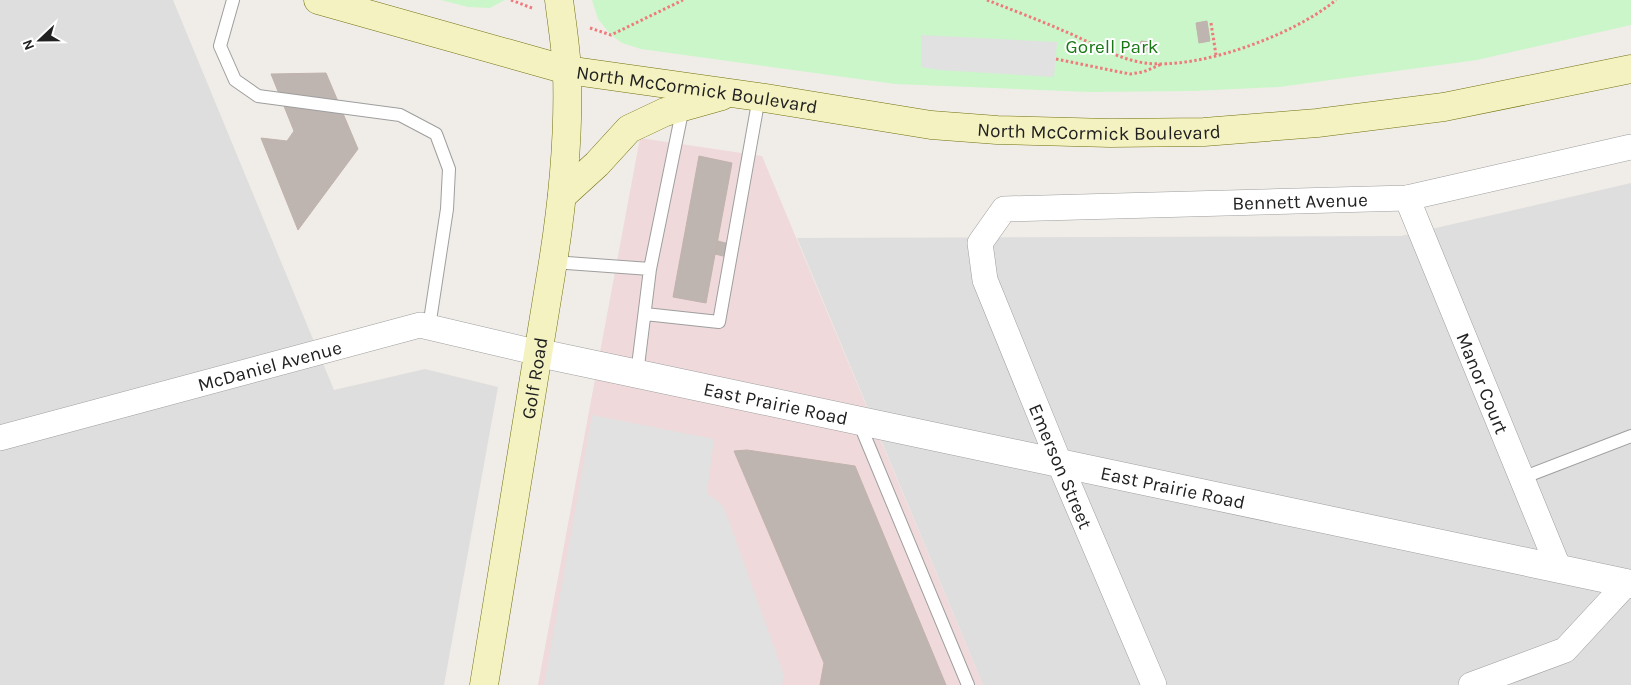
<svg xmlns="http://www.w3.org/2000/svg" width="1631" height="685" viewBox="0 0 1631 685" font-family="Karla,sans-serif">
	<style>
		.residential { fill: #dfdede }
		.commercial { fill: #efd9db }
		.park { fill: #cbf6c9 }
		.parking { fill: #e1e1e1 }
		.building { fill: #beb5b1; stroke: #c1b2ab }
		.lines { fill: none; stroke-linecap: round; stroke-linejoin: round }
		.service-casing { stroke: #9e9e9e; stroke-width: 14 }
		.minor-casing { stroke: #9e9e9e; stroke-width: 26 }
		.tertiary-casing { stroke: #9e9e9e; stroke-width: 29 }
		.secondary-casing { stroke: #71710e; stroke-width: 29 }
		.path { stroke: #ef7a7b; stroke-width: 3; stroke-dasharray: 2.5 2.5; stroke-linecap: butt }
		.service { stroke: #fff; stroke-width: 12 }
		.minor { stroke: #fff; stroke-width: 25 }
		.tertiary { stroke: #fff; stroke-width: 28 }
		.secondary { stroke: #f5f2c1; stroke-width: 28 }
		.labels { text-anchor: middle; stroke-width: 4; stroke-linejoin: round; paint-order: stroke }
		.park-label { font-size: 19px; fill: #187915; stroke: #fff }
		.street-label { font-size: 19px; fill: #212121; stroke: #fff }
	</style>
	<rect width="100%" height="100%" fill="#f0ede8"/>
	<path class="residential" d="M0 0H173L334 390 425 369 498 387 444 685H0Z
		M1631 183V685H983L797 238 1401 236Z"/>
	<path class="commercial" d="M640 138 762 156 983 685H538Z"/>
	<path class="park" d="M441 0H505L490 8 468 7Z
		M592 0H1631V25L1477 60 1279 87 1193 91 1089 92 895 84 641 49 622 43 611 35 598 19Z"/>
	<path class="parking" d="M921 35 1057 42 1054 77 939 70 921 67Z
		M592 415 714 439 707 493 721 504 726 513 784 675 782 685H544Z"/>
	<path class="building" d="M1207 21 1210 41 1199 43 1196 23Z
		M1141 41 1149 42 1145 55 1139 53Z
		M326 73 358 149 298 230 261 138 287 141 294 131 271 74Z
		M699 156 732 163 706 303 673 297Z
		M718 241 729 244 727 257 715 254Z
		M747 450 855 466 946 685H820L824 663 734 451Z"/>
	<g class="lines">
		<g class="service-casing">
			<path id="service" d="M233 0 220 46 235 80 258 96 400 115 436 134 449 169 447 209 429 327
				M553 262 650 269 683 107
				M645 314 719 322 759 97
				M637 374 650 269
				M858 420 968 685
				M1522 478 1631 436"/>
		</g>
		<g class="minor-casing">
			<g id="minor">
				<path id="s1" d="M1407 198 1559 569"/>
				<path id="s2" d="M0 438 420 325 539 353"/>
				<path id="s3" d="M1154 685 1059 462 985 280 980 243 1004 209 1407 198 1631 147"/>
				<path d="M1471 685 1565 650 1627 583"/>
			</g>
		</g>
		<g class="tertiary-casing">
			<g id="tertiary">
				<path id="s4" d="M539 353 1631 584"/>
			</g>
		</g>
		<g class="secondary-casing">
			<g id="secondary">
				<path id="s5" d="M318 0 567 70 759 97 931 125 997 130 1110 133 1204 132 1317 123 1444 107 1631 69"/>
				<path d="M562 196 597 164 629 129 665 112 722 96"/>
				<path id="s6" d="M484 685 553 262C563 199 569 135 567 72 566 48 562 24 559 0"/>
			</g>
		</g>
		<path class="path" d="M511 0 532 8
			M987 0C1012 10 1039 20 1064 31 1091 42 1116 59 1145 63 1199 70 1294 35 1336 0
			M1211 23 1216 55
			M590 28 611 35 683 0
			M1056 59 1130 74 1143 72 1162 64"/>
		<use href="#service" class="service"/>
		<use href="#minor" class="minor"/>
		<use href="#tertiary" class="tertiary"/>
		<use href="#secondary" class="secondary"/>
	</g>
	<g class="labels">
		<g class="park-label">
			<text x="1112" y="53">Gorell Park</text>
		</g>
		<g class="street-label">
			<text dy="7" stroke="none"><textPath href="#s5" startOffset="390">North McCormick Boulevard</textPath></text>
			<text dy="7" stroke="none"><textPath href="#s5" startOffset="795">North McCormick Boulevard</textPath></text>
			<text dy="7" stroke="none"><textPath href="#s3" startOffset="814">Bennett Avenue</textPath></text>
			<text dy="7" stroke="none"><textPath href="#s2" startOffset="279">McDaniel Avenue</textPath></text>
			<text dy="7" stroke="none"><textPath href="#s6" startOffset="311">Golf Road</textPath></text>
			<text dy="7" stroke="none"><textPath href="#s1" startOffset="200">Manor Court</textPath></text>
			<text dy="7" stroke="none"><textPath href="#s4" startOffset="242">East Prairie Road</textPath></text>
			<text transform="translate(1061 466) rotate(67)" y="7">Emerson Street</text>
			<text dy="7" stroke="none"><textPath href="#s4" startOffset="648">East Prairie Road</textPath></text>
		</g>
	</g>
	<g transform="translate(40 40) rotate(248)" stroke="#ffffff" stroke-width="4" paint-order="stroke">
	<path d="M0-4L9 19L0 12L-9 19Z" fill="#212121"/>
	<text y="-8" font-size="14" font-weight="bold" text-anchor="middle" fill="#212121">N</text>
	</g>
</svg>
